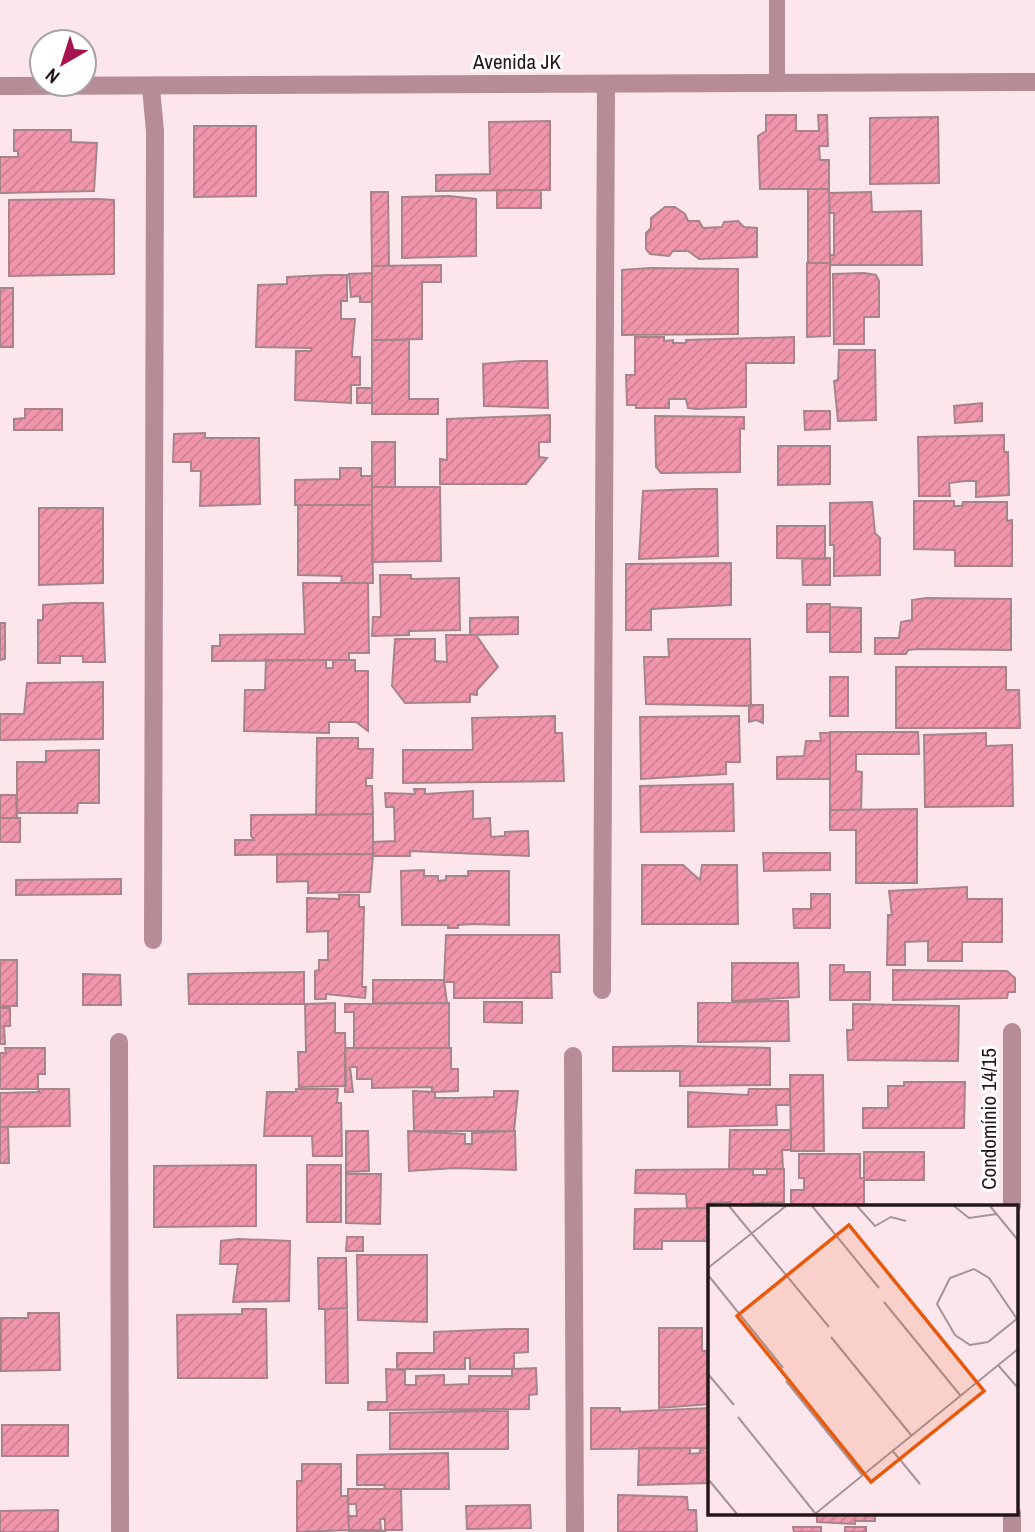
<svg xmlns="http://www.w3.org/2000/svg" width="1035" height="1532" viewBox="0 0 1035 1532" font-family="'Archivo Narrow',sans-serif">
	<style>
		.building { fill: url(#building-hatch); stroke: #a7848c; stroke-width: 2 }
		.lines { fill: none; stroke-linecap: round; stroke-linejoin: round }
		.service { stroke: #b68c96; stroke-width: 16 }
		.minor { stroke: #b68c96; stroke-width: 18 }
		.tertiary { stroke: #b68c96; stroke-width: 18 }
		.labels { text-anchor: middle; stroke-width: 6; stroke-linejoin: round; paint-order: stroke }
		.street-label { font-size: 21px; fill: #24171a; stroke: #fff }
		.inset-road { fill: none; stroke: #a69397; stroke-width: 2 }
		.view { fill: #e8590c; fill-opacity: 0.15; stroke: #e8590c; stroke-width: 3.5 }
		.inset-edge { fill: none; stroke: #24171a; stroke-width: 3.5 }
	</style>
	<defs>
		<pattern id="building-hatch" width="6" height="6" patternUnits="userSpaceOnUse" patternTransform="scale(1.75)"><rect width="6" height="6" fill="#f195ac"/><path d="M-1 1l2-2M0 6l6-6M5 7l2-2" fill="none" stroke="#ce8093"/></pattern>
	</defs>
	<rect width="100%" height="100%" fill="#fde6eb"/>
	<path class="building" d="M766 115H796V131H819L818 115H827L828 146H819L820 160H829V189H760L758 136 766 131Z
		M938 117 939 183 870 184V118Z
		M550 121V190L436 191V175L490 174 489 122Z
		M194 126H256V196L194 197Z
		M14 130H71V142L97 143 94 191 0 193V157H18V151H14Z
		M808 189H829L830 263H808Z
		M497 190H541V208H497Z
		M371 192H388L389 266H372Z
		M871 192 872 212 921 211 922 265H830V255H834V213H830L829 193Z
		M449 196 476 199V256L402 258V197Z
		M98 199 114 200V274L9 276V200Z
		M675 207 685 214 688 221H699L703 228 722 227 724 222 738 221 744 227 757 228V257L699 259 688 251H673L669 256 650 254 646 249V233L651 228V218L665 207Z
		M807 263H830V336L807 337Z
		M441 265V282H422V339L372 340V266Z
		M651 268 738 269V334L622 335V270Z
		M372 273V302H360V296L351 297 349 274Z
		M864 273 876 275 879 281V317H864V344H834L833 274Z
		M328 275H347V301H341V319H355L352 352V357H360V385H351V403L295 400 296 351H311V348L256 347 258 285 287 284V277Z
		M0 288H13V347H0Z
		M635 337H664V341L673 340V343H686V340L794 337V363H746V407L696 409 688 408 686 399H669V408H636V405H627L626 375H635Z
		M372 340H409V399H438V414H372Z
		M839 350H875L876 420 838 421 834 381 838 380Z
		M521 361H547L548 408 484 406 483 364Z
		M357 388H372V403H357Z
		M982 403V421L955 423 954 406Z
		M25 409H62V430H14V419L25 418Z
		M804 411H830V429L805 430Z
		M550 415V442H539V457L547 458 526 484H440V459L447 460V419Z
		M655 416 744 417V429L740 428V472L661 473 656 467Z
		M205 433V438H259L260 504 200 506 201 471H191V462H173L174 434Z
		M1004 435V452H1008L1009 495 976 497V481H965L949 483 950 496H919L918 437Z
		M372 442H395V487H372Z
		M778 446H830V484L778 485Z
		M340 468H361V476H372V505H295V480L340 479Z
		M372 487H440L441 561 372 562Z
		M695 489H717L718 556 639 559 643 491Z
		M914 501H954V506H962L963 502H1007V521L1012 520V566H955V550L914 549Z
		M872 502 875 533 880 538V575L834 576V545H830V503Z
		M298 505H372L373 583H341L342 576 298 575Z
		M39 508H103V583L39 585Z
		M777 526H825V559L777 558Z
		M830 558V585H803L802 559Z
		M731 563V605L651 609V630H626V564Z
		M380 575H411V579L459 578 460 630 409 631V635L372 636 373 617H381Z
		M303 583H368L369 653H349V660L212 661V646H220V635L305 634Z
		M926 598 1011 599V650L919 649 908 650 906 654H875V638H899L901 622 912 620V600Z
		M73 603H103L105 662H83V656H60V663H38V620H43V605Z
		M807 604H830V632H807Z
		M830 607 861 608V652H830Z
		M518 617V634L470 635V618Z
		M0 623H5V659L0 660Z
		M446 635H476L498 667 477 690V695L470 694V702L405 703 392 686 395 639H435V661L447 662Z
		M668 639H750L751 706 646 704 644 657H669Z
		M266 660H326V668H333V660H355V671H368V731L356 722H329V733L244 731 245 690H265Z
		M896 667H1006V690H1019L1020 728H896Z
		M830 677H848V716H830Z
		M103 682V739L0 740V714H24L27 683Z
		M749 705H763V723L756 720 749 722Z
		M555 716V733H562L564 781 403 783V750H473L472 718Z
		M739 716 740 762H726V774L641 779 640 717Z
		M830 732H918L919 754H856V771L862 772 861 810H830Z
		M820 733H830V779H777V757L804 756 806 741H821Z
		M986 733V746L1012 745 1013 806 925 807 924 735Z
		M317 738H358V749H373L372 778H366V786H372L373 814 316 815Z
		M99 750V803H78L77 813H17V762H46V751Z
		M733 784 734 831 641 832 640 786Z
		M414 789H425V794L473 791V819L490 818 491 837 505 836V832L528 831 529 856 410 851V856H373V842L395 841 394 807H386L385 793 415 794Z
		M0 795H16L17 818H0Z
		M917 809V883H856V830H830V810Z
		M373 814V854L235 855V840H254L251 836V815Z
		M0 818H20V842H0Z
		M763 853H830V870L764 871Z
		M277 854H373L370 892 308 893V881L277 882Z
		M642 865H683L700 880 702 865H737L738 924H642Z
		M424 870V876H438V881L446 880V876H468V871H509V925L472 924 458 925V928H448V925H402L401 871Z
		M121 879V894L16 895V880Z
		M967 887V899H1002V942H962V961H928V941L905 942V965H887L888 915H892L889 891Z
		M811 894H830V928H794L793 909H811Z
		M339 895H359V907H364L362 987H366L365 998 326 994V999H315V971L319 970V960H328V931L307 932V898L339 899Z
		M446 935H559L560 972H551L552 998H454V982H444Z
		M0 960H17V1006H0Z
		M732 963H798L799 997 732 1001Z
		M830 965H844V972H870V1000H830Z
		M893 970 1007 971 1015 978V992H1008L1007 998 893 1000Z
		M304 972V1004H189L188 974Z
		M83 974 120 975 121 1005H83Z
		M373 980H444L447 1003H373Z
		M773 1001H788L789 1041 698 1042V1003Z
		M484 1002H522V1023L484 1022Z
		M335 1003V1033H345L346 1086 299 1087 298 1052H306L305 1004Z
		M449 1003V1048H354V1012H345V1004Z
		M853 1004 959 1006 958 1061 848 1060 847 1030H853Z
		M0 1008H10V1026H4L5 1044H0Z
		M680 1046 770 1048V1085L680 1086V1071H613V1047Z
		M5 1048H45V1074H38V1089H0V1053H6Z
		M345 1048H451V1069H458V1091L432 1092V1087L372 1088V1079H357V1067H350L353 1092H345Z
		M790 1075H823L824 1151H791Z
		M904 1082H965L964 1128H863V1108H888V1086H904Z
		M38 1089H69L70 1126 0 1127V1093L39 1092Z
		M296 1089H338L337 1103H341L342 1156H313L312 1136H264L267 1092H296Z
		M749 1089H790V1105H776L777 1125 688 1127V1092L748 1095Z
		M413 1091 435 1092V1098H456L494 1097V1091H518L514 1131H414Z
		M0 1127H8L9 1163H0Z
		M730 1130H791V1150H782L783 1169H729Z
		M346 1131H368L369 1171 346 1172Z
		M408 1131 465 1134V1144H472V1133L515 1131 516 1170 455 1168 409 1171Z
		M864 1152H924V1180H864V1206H791V1190H804V1178H799V1154H860V1178H864Z
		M256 1165V1226L154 1227V1166Z
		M307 1165H341V1222H307Z
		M753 1169V1175H767V1169H784V1202L753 1203V1206H731V1202L709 1203V1208H687L686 1194 635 1193 636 1170Z
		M346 1174H381L380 1224 346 1223Z
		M709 1208 710 1241H662V1249H634L635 1209Z
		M347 1237H363V1251H346Z
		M238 1239 290 1241 289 1301 233 1302 238 1264H220L221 1241Z
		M357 1255H427V1322L358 1320Z
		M318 1258H346L347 1308 319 1309Z
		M347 1308 348 1383H326L325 1309Z
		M242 1309H266L267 1378H178L177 1315 242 1314Z
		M28 1313H59L60 1370 1 1371V1318H28Z
		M659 1328H702V1351H710V1404L659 1408Z
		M506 1329H528V1352L514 1353V1369H470V1358H465V1369H397V1353H434V1332Z
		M536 1368 537 1394 529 1395V1409L368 1410V1402H387L386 1369 405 1370V1385H416V1376L444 1375V1385L469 1384V1376H512V1369Z
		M591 1408H620V1412L710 1408V1448L591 1449Z
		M486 1411H508V1449H390V1413Z
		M2 1425H68V1456H2Z
		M639 1448H690V1454L700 1453V1448H710V1483L638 1485Z
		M448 1453 449 1489H384L385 1485H357V1455Z
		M302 1464H341V1496H348L349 1530 297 1532V1481H302Z
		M348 1489H401L402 1530H385V1519H380L381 1530H349L348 1516H357L356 1504H348Z
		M618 1495 687 1497 688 1510H696L697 1532H618Z
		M530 1505 531 1528 467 1529 466 1506Z
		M58 1510V1532H0V1511Z
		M817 1513H875V1521H855V1524L817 1522Z
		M793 1527H821V1532H794Z
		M845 1527H866V1532H845Z
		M349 1530H381L386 1532H349Z"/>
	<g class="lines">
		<path class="service" d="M777 84V0"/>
		<path class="minor" d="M151 88 155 131 153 940
			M602 990 606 84
			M1012 1032V1206
			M119 1042 120 1532
			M573 1056 575 1532
			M1012 1513V1532"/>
		<path class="tertiary" d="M0 86 1035 82"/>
	</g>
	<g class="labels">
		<g class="street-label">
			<text x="517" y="69">Avenida JK</text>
			<text transform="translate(989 1119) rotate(-90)" y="7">Condomínio 14/15</text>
		</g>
	</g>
	<g transform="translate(708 1205)">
		<rect width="310" height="310" fill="#fde6eb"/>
		<path class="inset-road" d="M21 1 121 122M104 1 171 83M149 1 167 21 183 12 198 16M246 1 261 13 289 9M282 1 310 35M0 63 78 1M0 70 75 163M176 97 252 190M309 114 281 73 266 64 242 73 229 99 247 130 262 140 280 137 310 113M123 132 203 230M290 160 310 183M0 169 26 200M78 176 154 270M30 212 107 308M184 245 212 279M0 274 29 309M107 309 310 144"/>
		<path class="view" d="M141 20 276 186 163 277 29 111Z"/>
		<rect width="310" height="310" class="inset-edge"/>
	</g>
	<g transform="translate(63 63) rotate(219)"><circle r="33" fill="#ffffff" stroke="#a7a2a3" stroke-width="2"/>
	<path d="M0-5L12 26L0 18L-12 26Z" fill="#a51351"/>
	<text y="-10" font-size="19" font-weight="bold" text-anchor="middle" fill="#24171a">N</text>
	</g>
</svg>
